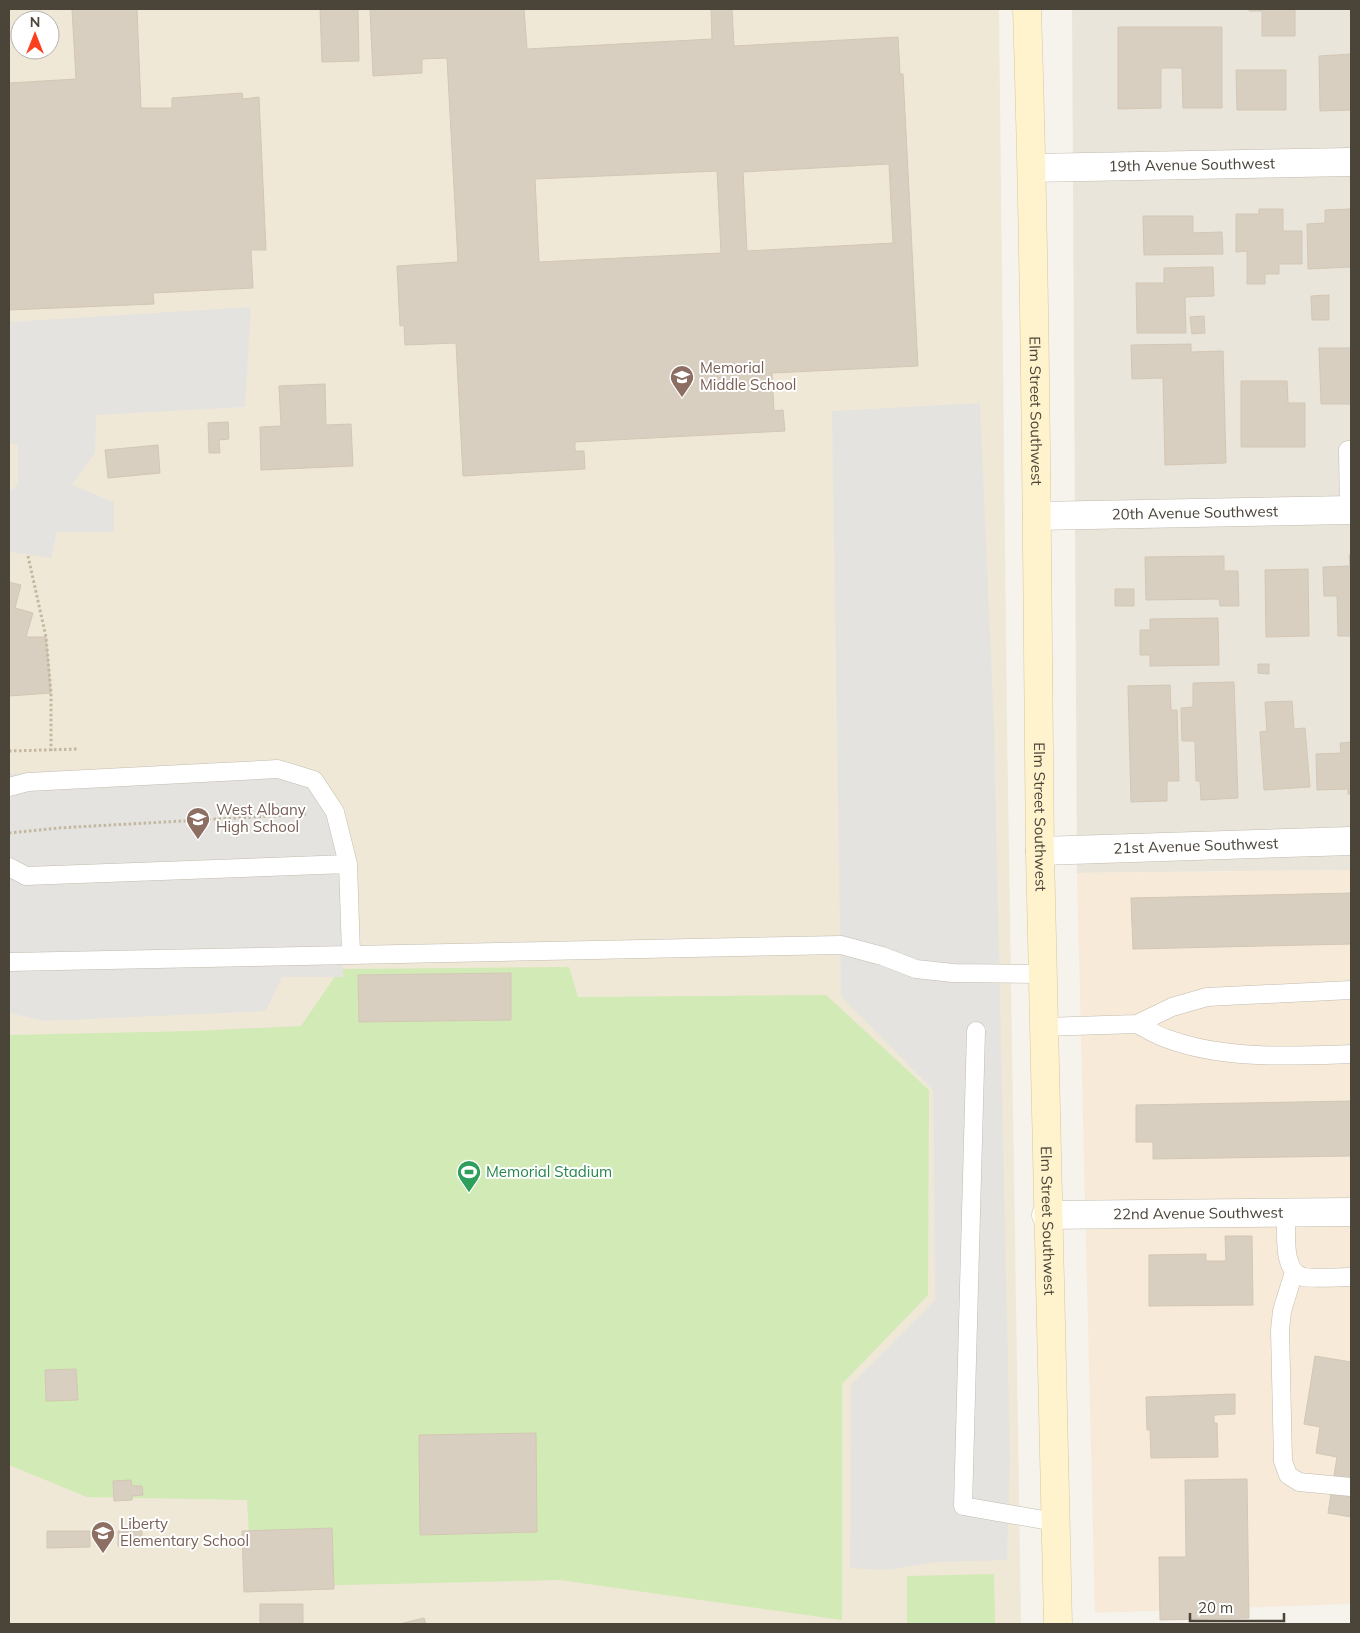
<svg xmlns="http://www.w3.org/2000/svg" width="1360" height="1633" viewBox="0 0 1360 1633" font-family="Mulish,sans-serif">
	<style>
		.residential { fill: #eae5da }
		.commercial { fill: #f7ead8 }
		.education { fill: #efe8d6; fill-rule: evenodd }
		.green { fill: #d2eab5 }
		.parking { fill: #e5e3e0 }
		.building { fill: #d8cfc1; stroke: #d3c7b4; fill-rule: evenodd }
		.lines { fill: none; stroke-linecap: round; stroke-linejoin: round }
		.lane-casing { stroke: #c2bbae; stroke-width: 19 }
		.street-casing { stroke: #c2bbae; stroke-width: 29 }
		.secondary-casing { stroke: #d6c79b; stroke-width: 29 }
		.path { stroke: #c4b79f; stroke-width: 3; stroke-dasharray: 2.5 2.5; stroke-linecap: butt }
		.lane { stroke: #fff; stroke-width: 18 }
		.street { stroke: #fff; stroke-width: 28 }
		.secondary { stroke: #fff3cd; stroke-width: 28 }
		.labels { text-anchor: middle; stroke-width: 4; stroke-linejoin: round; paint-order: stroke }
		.street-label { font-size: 15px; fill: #4b4439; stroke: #fff }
		.education-label { font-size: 15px; fill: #785e54; stroke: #fff; text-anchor: start }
		.leisure-label { font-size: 15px; fill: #27864d; stroke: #fff; text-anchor: start }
	</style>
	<rect width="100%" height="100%" fill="#f6f3ec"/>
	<path class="residential" d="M1072 9H1351V870L1077 873Z"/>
	<path class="commercial" d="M1351 870V1604L1095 1613 1077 873Z"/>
	<path class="education" d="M9 9H999L1007 725 1021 1624H9ZM20 20H50V50H20Z"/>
	<path class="green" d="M569 967 578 997 826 995 929 1090 928 1295 842 1384V1620L560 1580 252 1587 247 1500 87 1497 9 1465V1035L195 1031 301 1026 340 969Z
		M994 1574 995 1624H907V1576Z"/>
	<path class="parking" d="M251 307 245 407 96 415 95 453 72 485 114 502V532H57L51 558 9 552V492L18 484V445L9 443V322Z
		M980 403 994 726 1010 1457 1007 1560 937 1562 886 1570 850 1568 851 1384 935 1300 933 1090 841 996 832 411Z
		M281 760 311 774 340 829 343 977H282L266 1011 45 1021 9 1013V774Z"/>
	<path class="building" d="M72 9H137L141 108H172V98L242 93 243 99 259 97 266 250H251L253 288 153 293 154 304 9 310V83L76 79Z
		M320 9H358L359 61 322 62Z
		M370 9H524L527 49 712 39 711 9H732L734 46 898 37 900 74H903L918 366 772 373 774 411 783 410 785 431 575 442V451H584L585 469 463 476 456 343 405 345 404 325 400 326 397 266 458 262 447 58 422 59V73L373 76ZM889 164 893 243 747 251 743 172ZM717 171 721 253 539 262 535 179Z
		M1249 9H1295V36H1262V11H1249Z
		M1118 27H1222V108H1183L1182 68H1161V108L1118 109Z
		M1351 54V110L1320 111 1319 56Z
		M1236 70H1286V110H1237Z
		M1259 209H1283V231H1302V264H1279V274H1265V284H1247V251L1236 252V214H1259Z
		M1351 209V267L1308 269 1307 224 1325 223V210Z
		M1143 216H1193V233L1222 232 1223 254 1144 255Z
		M1213 267 1214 296 1185 297 1186 333H1137L1136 283H1164V268Z
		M1329 295V320H1312L1311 296Z
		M1204 316 1205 333 1192 334 1190 317Z
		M1191 344V352L1223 351 1226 463 1165 465 1163 378 1132 379 1131 345Z
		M1319 348H1351V404H1321Z
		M1241 381H1287L1288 403H1305V447H1241Z
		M325 384 326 425 351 424 353 466 261 470 260 427 281 426 279 386Z
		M228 422 229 439 219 440 220 453H209L208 423Z
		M158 445 160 473 108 478 105 450Z
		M1349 555H1351V636H1338L1337 596H1324L1323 567 1350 566Z
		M1224 556V571H1238L1239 606H1220L1219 599 1146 600 1145 557Z
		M1308 569 1309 636 1266 637 1265 570Z
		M9 582 21 585 15 608 33 613 26 637H46L51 693 9 696Z
		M1115 589H1134V606H1115Z
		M1218 618 1219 665 1150 666V655H1140V630H1150V619Z
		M1258 664H1269V674L1258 673Z
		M1234 682 1238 798 1201 800 1200 781H1196L1195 741H1182L1181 708 1193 707V683Z
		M1170 685 1171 710H1177L1179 781H1167V801L1131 802 1128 686Z
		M1292 701 1294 729 1305 728 1310 787 1264 790 1260 732 1267 731 1265 702Z
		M1351 742V794H1348V789L1317 790 1316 754 1341 753 1340 743Z
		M1351 893V944L1133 949 1131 898Z
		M511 973V1020L359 1022 358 975Z
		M1351 1101V1156L1153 1159V1142H1136V1105Z
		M1225 1236H1252L1253 1305 1149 1306V1255L1206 1254V1261H1226Z
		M1315 1356 1351 1362V1517L1328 1513 1337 1457 1316 1453 1320 1427 1304 1424Z
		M76 1369 78 1400 46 1401 45 1370Z
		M1235 1394V1414L1214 1415V1423H1217L1218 1457 1151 1458 1150 1430H1147L1146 1397Z
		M536 1433 537 1532 420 1535 419 1435Z
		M1247 1479 1249 1618 1160 1620 1159 1557H1186L1185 1480Z
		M131 1480 132 1486H142L143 1495 132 1496V1500L114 1501 113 1481Z
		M332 1528 334 1589 244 1592 242 1531Z
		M47 1531H90V1547L47 1548Z
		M118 1531H142V1546H118Z
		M260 1604H303V1624H260Z
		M424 1618 426 1624H399Z"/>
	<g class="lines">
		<g class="lane-casing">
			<path id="lane" d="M1349 510 1348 450H1351
				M9 787 28 782 278 769 314 780 335 812 348 864 351 954
				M9 867 26 876 348 864
				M9 962 841 945 882 956 916 969 953 973 1042 974
				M1137 1024C1147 1029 1157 1036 1168 1039 1225 1060 1292 1056 1351 1054
				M1043 1027 1137 1024 1172 1007 1207 997 1351 990
				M976 1031 963 1506 1055 1522
				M1286 1213C1287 1231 1281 1271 1303 1277 1315 1279 1339 1277 1351 1277
				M1294 1272 1282 1311 1280 1330 1283 1461 1288 1475 1299 1482 1351 1487"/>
		</g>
		<g class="street-casing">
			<g id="street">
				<path id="s1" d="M1032 168 1351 162"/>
				<path id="s2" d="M1037 516 1351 510"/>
				<path id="s3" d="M1040 851 1351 841"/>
				<path id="s4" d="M1046 1215 1351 1212"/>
			</g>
		</g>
		<g class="secondary-casing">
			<g id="secondary">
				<path id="s5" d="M1027 9C1036 290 1037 572 1040 853 1044 1110 1051 1367 1058 1624"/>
			</g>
		</g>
		<path class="path" d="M28 556 46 637 51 693V751
			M9 751 77 749
			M9 833 58 828 307 814"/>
		<use href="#lane" class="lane"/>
		<use href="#street" class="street"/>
		<use href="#secondary" class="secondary"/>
	</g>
	<defs>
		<g id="school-pin" transform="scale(1.25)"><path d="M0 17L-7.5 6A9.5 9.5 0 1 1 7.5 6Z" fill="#8d6e63" stroke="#fff"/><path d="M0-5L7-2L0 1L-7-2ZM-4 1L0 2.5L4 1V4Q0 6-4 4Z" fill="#fff"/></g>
		<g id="stadium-pin" transform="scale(1.25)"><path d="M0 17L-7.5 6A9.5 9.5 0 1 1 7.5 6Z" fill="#2e9e5b" stroke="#fff"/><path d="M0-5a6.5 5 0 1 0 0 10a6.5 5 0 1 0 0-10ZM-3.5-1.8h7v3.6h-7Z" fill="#fff"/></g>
	</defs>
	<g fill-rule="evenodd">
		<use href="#school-pin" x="682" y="377"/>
		<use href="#school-pin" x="198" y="819"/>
		<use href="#stadium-pin" x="469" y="1172"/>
		<use href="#school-pin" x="103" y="1533"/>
	</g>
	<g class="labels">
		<g class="street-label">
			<text dy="5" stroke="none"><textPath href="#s1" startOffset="160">19th Avenue Southwest</textPath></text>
			<text dy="5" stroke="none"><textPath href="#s5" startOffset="402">Elm Street Southwest</textPath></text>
			<text dy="5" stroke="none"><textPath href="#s2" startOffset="158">20th Avenue Southwest</textPath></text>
			<text dy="5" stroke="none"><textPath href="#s5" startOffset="808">Elm Street Southwest</textPath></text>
			<text dy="5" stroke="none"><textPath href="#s3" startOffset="156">21st Avenue Southwest</textPath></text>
			<text dy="5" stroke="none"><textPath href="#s4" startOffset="152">22nd Avenue Southwest</textPath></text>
			<text dy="5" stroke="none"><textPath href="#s5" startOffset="1212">Elm Street Southwest</textPath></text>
		</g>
		<g class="education-label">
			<text x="700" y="373">Memorial<tspan x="700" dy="17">Middle School</tspan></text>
			<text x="216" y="815">West Albany<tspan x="216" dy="17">High School</tspan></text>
			<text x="120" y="1529">Liberty<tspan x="120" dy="17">Elementary School</tspan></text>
		</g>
		<g class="leisure-label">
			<text x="486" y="1177">Memorial Stadium</text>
		</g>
	</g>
	<rect width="1360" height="1633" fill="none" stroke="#4b4439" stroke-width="20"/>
	<g transform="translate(35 35)"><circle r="24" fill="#ffffff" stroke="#b7b4b0"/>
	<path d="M0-4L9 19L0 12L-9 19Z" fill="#fc3f1d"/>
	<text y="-8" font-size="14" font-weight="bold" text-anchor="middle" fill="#4b4439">N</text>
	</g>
	<path d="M1190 1613v8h94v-8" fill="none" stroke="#4b4439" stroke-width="2.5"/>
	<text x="1198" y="1613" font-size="15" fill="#4b4439" stroke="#ffffff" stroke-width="4" paint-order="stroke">20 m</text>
</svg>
